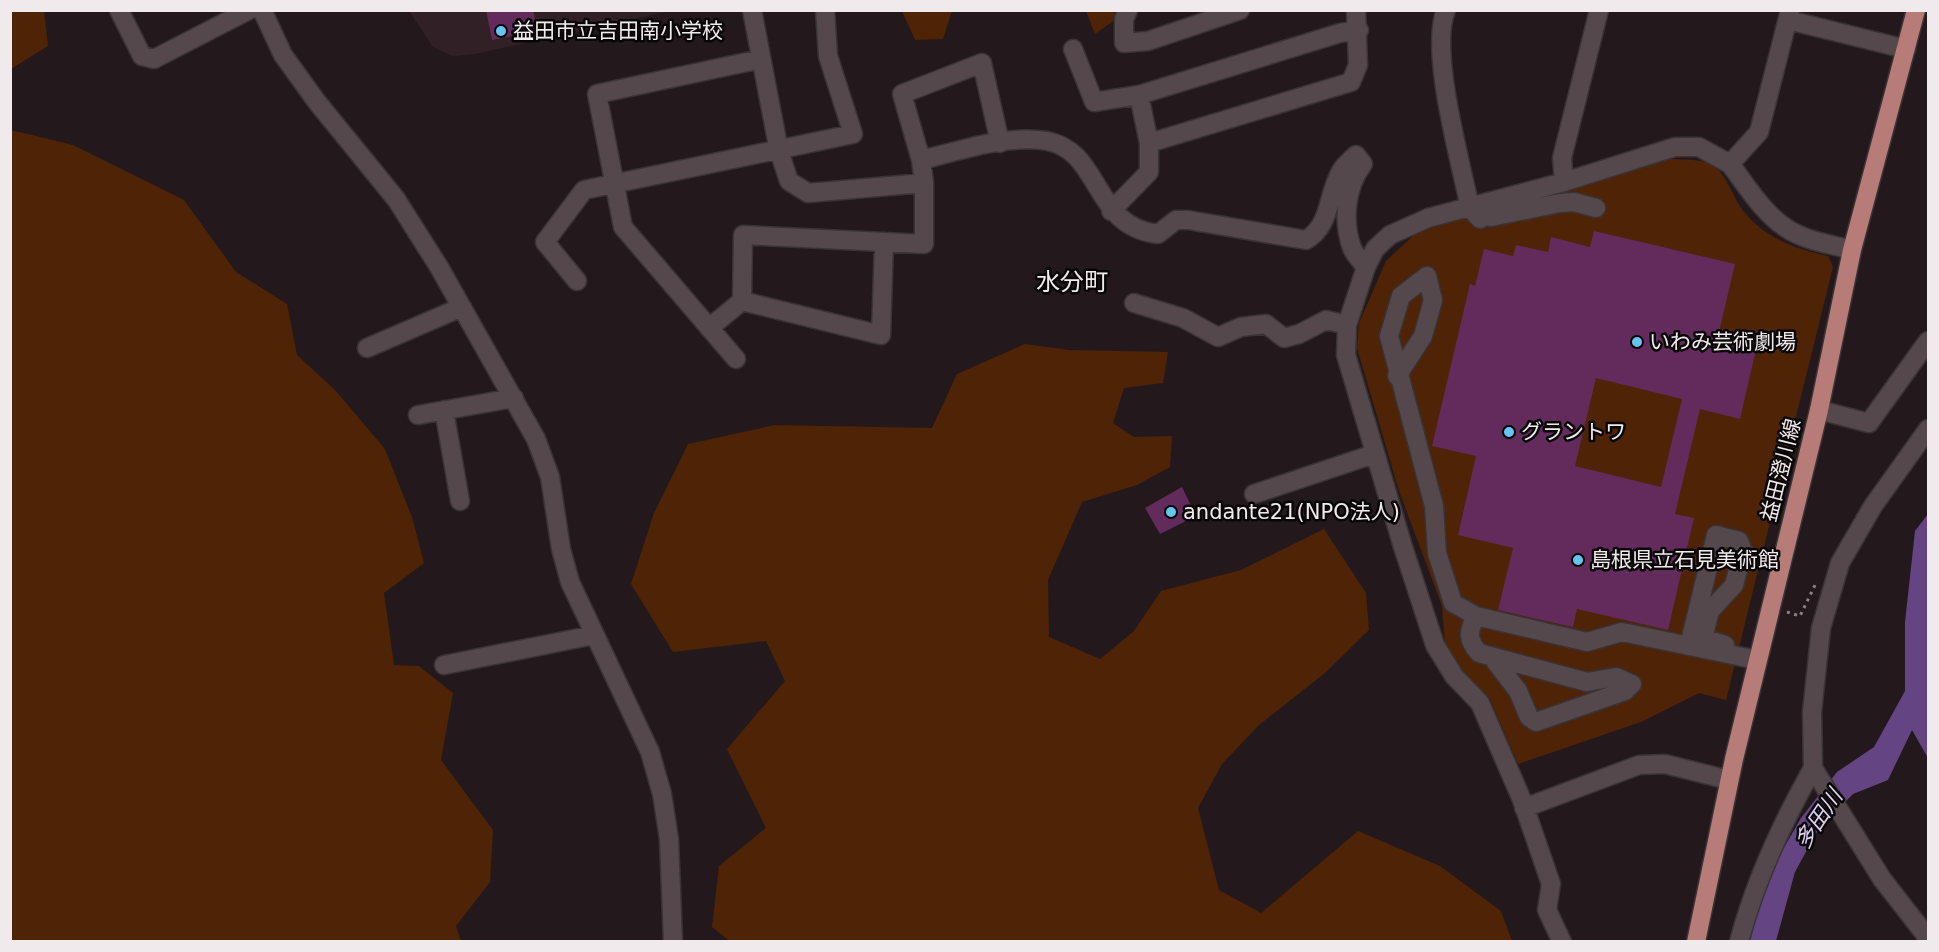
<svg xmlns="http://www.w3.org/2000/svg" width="1939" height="952" viewBox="0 0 1939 952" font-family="'DejaVu Sans','Noto Sans JP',sans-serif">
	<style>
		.built { fill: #312126 }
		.green { fill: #4f2305 }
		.water { fill: #644482 }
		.building { fill: #622b5b; fill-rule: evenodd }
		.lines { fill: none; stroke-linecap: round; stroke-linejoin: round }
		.minor-casing { stroke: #3a3335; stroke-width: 21 }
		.major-casing { stroke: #3a3335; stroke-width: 21 }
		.path { stroke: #8a8184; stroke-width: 3; stroke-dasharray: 3 4.5; stroke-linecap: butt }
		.minor { stroke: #54484c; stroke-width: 18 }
		.major { stroke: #b77b78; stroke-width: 18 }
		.poi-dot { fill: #64c5ee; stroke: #090607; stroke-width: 2 }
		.labels { text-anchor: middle; stroke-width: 5; stroke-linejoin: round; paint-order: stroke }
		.poi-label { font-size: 21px; fill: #f1eaec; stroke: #090607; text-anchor: start }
		.street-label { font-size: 21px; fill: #f1eaec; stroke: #090607 }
		.water-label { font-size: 22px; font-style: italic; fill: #e0cff4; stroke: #090607 }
		.quarter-label { font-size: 24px; fill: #f1eaec; stroke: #090607 }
	</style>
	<rect width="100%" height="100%" fill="#23191c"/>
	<path class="built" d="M409 11H669L475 54 453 56 433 47Z"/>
	<path class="green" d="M11 10 44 11 48 46 11 69Z
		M902 11H952L943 39 915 40Z
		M1086 11H1114L1116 19 1095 34Z
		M11 130 73 145 184 200 236 272 287 304 297 355 336 391 385 449 412 517 424 563 384 593 394 665 419 666 453 693 441 760 493 830 490 882 456 926 461 941H11Z
		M1672 159C1686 160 1705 158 1716 168 1727 177 1733 196 1741 208 1762 237 1795 249 1828 256L1833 267 1726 700 1699 693 1641 722 1518 764 1490 699 1463 672 1445 645 1442 606 1399 491 1357 348 1359 323 1386 261 1414 235 1444 222Z
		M1025 344 1069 350 1168 352 1163 383 1124 388 1113 423 1134 437 1172 436 1170 467 1137 485 1082 502 1048 580 1049 637 1100 659 1134 631 1161 591 1241 570 1324 529 1366 593 1369 630 1325 673 1259 725 1222 764 1198 808 1219 890 1261 913 1358 831 1440 866 1501 911 1512 941 731 942 712 927 719 866 766 828 727 749 785 681 766 641 673 652 631 584 654 513 688 444 775 425 932 428 957 374Z"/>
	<path class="water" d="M1928 514V758L1912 730 1888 780 1853 794 1819 828 1795 872 1776 941 1747 942 1767 877 1801 818 1837 772 1874 747 1905 691V622L1915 531Z"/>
	<path class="building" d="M486 10H533L537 31 492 40Z
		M1594 231 1735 264 1719 332 1758 341 1740 419 1700 409 1675 514 1694 518 1668 630 1577 609 1573 627 1498 610 1513 548 1458 535 1476 456 1432 446 1470 284 1475 286 1484 249 1513 256 1516 245 1548 252 1551 237 1590 247ZM1596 378 1682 399 1661 487 1575 466Z
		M1182 487 1196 516 1160 534 1145 508Z"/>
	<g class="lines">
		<g class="minor-casing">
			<path id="minor" d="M119 10 142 56 154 59 249 10
				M262 10 283 55 317 102 396 199 439 267 536 439 550 477 561 549 570 582 650 752 662 794 669 839 673 942
				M752 10 779 151 789 181 808 193 924 183
				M1128 10 1124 19V43L1148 41 1240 10
				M1446 10C1429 50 1461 163 1470 208L1480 219 1485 215 1491 217 1560 203 1574 202 1596 208
				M1788 20 1906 49
				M1073 49 1094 102 1139 95 1340 33 1359 30
				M1149 143 1351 82 1358 65 1356 10
				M921 160C960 151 1007 134 1047 141 1102 151 1092 227 1158 234L1176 220H1188L1306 240C1331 225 1327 197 1340 173 1343 166 1351 160 1356 155L1363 164C1346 186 1342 220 1352 248 1355 255 1361 261 1366 267
				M1730 164C1747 186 1762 212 1786 228 1805 241 1831 244 1852 250
				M1564 182 1562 158 1599 10
				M1111 211 1149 172V143L1139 95
				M577 281 545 242 584 190 853 134 828 56 825 10
				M742 301 743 235 924 244V183L921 160 902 94 982 63 1000 143
				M1134 303 1183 318 1218 337 1241 327 1266 324 1284 338 1299 334 1326 320 1347 325
				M709 328 742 301 881 335 884 242
				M367 348 462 307
				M736 359 623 227 597 94 761 59
				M1397 376 1423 336 1433 300 1427 276 1401 296 1389 336 1434 506 1437 553 1453 603 1476 616 1587 642 1622 632 1757 660
				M444 410 460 501
				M1819 410 1869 423 1928 341
				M418 415 514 398
				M1928 429 1873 506 1840 563 1821 628 1812 712 1813 768 1882 879 1928 938
				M1254 494 1374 454
				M1476 616C1468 631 1467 640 1479 653L1587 682 1616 677 1632 684 1625 691 1536 722 1529 717 1518 691 1492 657
				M1689 646 1716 535 1739 541 1743 551 1734 585 1710 611 1703 638 1725 645
				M444 665 594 635
				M1524 808 1639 765 1665 764 1729 780
				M1562 942 1547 910 1551 884 1522 800 1480 703 1454 676 1435 645 1403 547 1346 355 1347 325 1366 267 1375 249 1390 235 1428 218 1564 182 1675 147H1699L1730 164 1759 132 1790 10
				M1739 942C1755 881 1782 823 1813 768"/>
		</g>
		<g class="major-casing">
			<path id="major" d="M1696 942 1734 759 1819 410 1852 250 1916 10"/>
		</g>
		<path class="path" d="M1787 612 1800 616 1816 583"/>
		<use href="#minor" class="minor"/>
		<use href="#major" class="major"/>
	</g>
	<g class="poi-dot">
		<circle cx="501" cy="31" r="6"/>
		<circle cx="1637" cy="342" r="6"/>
		<circle cx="1509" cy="432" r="6"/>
		<circle cx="1171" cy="512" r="6"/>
		<circle cx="1578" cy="560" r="6"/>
	</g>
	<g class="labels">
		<g class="poi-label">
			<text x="513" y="38">益田市立吉田南小学校</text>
			<text x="1649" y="349">いわみ芸術劇場</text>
			<text x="1521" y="439">グラントワ</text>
			<text x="1183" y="519">andante21(NPO法人)</text>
			<text x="1590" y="567">島根県立石見美術館</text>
		</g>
		<g class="street-label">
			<text transform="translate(1781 470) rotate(-76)" y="7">益田澄川線</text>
		</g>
		<g class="water-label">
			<text transform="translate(1818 819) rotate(-56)" y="8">多田川</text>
		</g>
		<g class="quarter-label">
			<text x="1072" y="290">水分町</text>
		</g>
	</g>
	<rect width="1939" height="952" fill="none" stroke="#f1eaec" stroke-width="24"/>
</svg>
